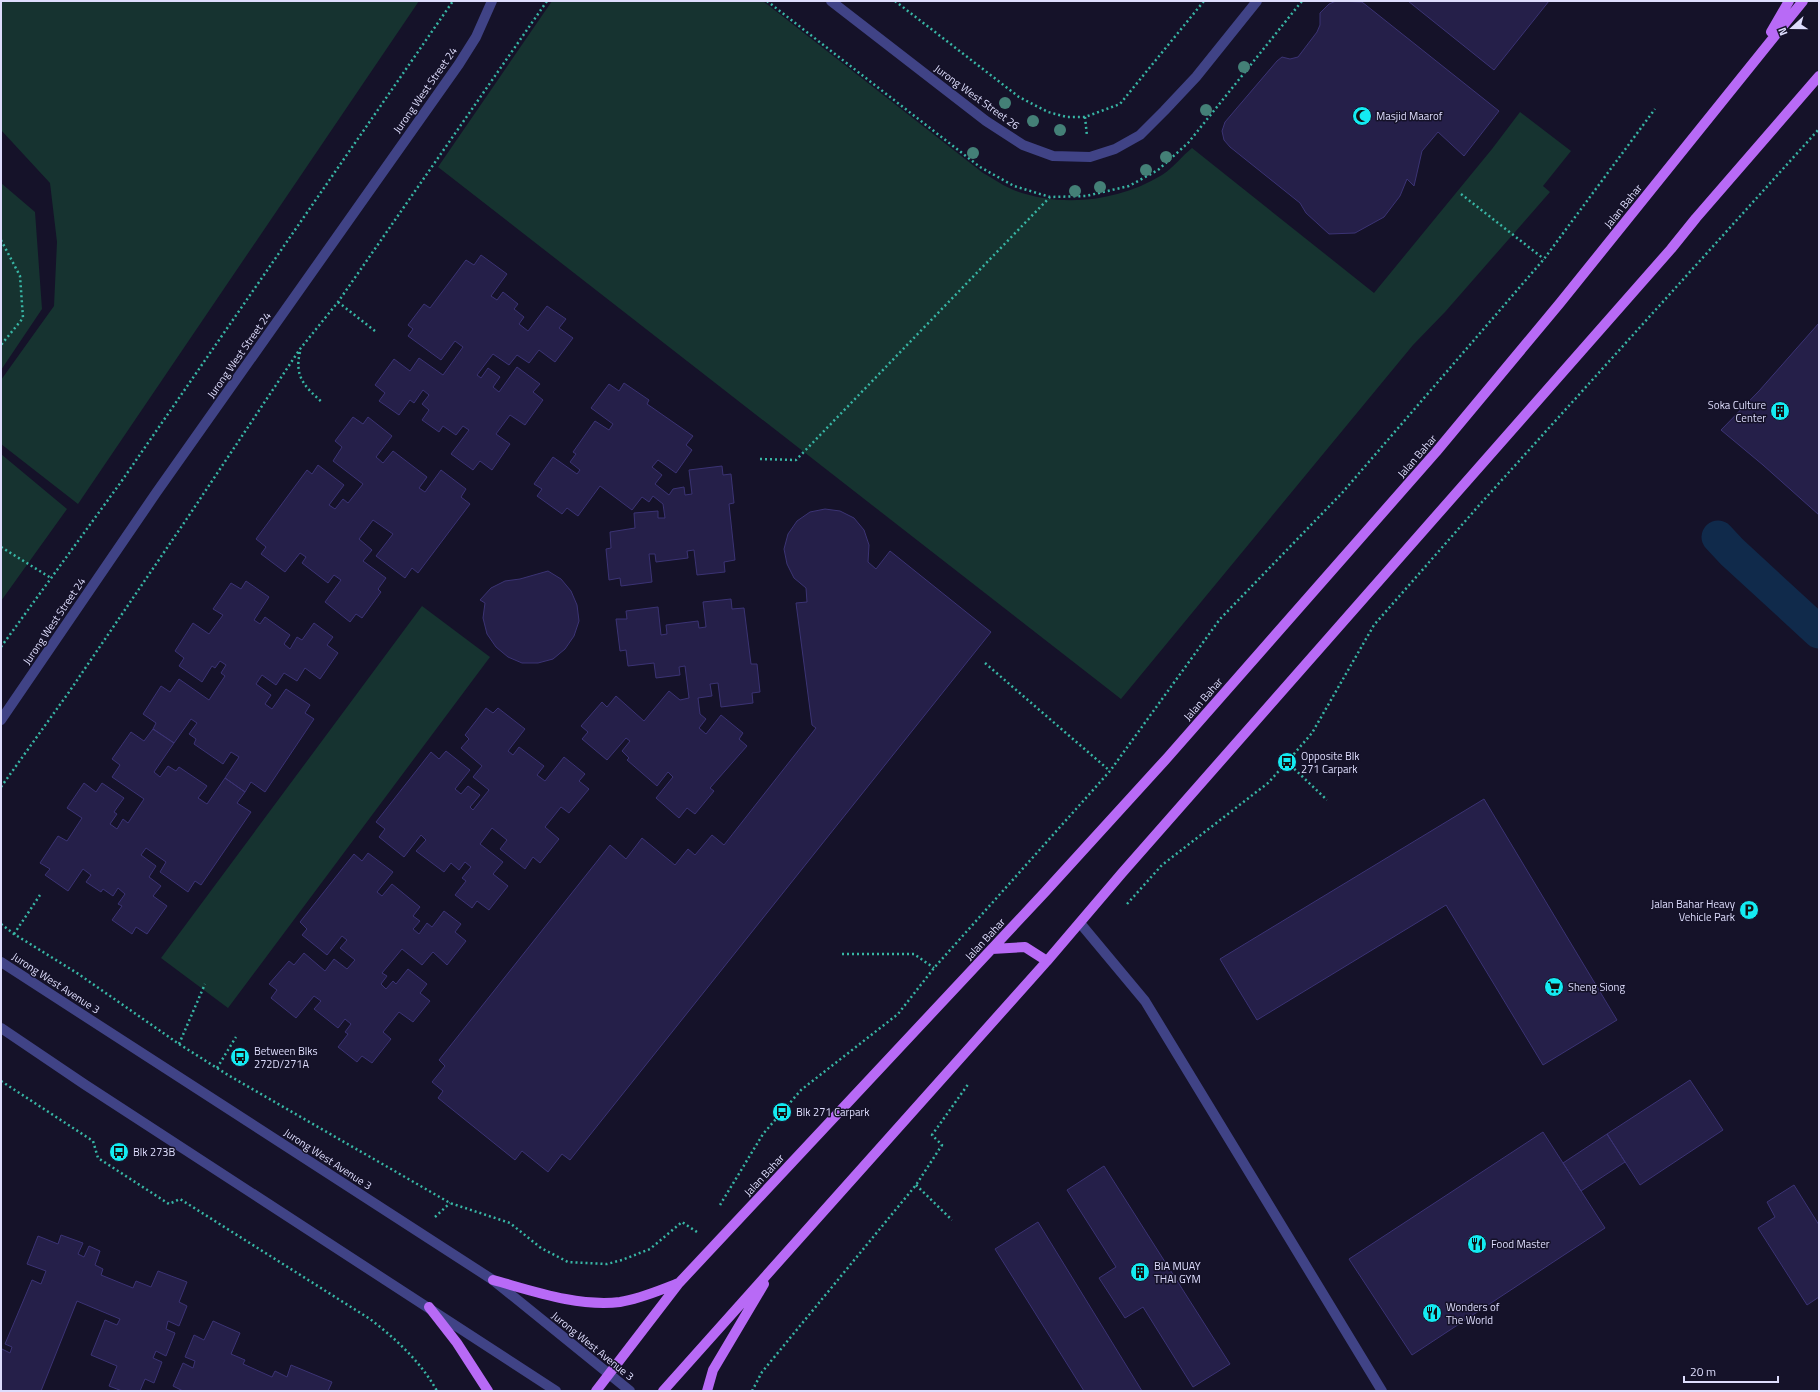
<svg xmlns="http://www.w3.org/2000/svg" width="1820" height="1392" viewBox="0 0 1820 1392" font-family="'Titillium Web',sans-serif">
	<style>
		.green { fill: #163330 }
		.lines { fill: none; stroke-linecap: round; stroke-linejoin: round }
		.canal { stroke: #102a4b; stroke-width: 33 }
		.building { fill: #251f49; stroke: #3b3374 }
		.path { stroke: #38b6a5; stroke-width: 2.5; stroke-dasharray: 2 3; stroke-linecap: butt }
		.minor { stroke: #404386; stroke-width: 10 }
		.major { stroke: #b86af6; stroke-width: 10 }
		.tree { fill: #448077 }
		.labels { text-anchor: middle; stroke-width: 3; stroke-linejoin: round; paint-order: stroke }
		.street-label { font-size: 11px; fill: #deddfd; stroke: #151229 }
		.poi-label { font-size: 11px; fill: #deddfd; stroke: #151229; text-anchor: start }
	</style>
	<rect width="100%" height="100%" fill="#151229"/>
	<path class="green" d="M1 1H419L78 504 1 444V380L54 306 57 242 50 183 1 130Z
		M552 1H763L983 173C994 179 1005 187 1016 191 1064 208 1119 201 1162 175 1173 168 1182 156 1192 148L1374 293 1492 149 1520 112 1571 151 1543 186 1550 192 1445 312 1413 345 1121 699 438 167Z
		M1 183 35 212 42 309 1 370Z
		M1 454 67 509 1 601Z
		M422 606 490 657 228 1008 161 958Z"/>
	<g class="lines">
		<path class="canal" d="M1718 537 1732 552 1819 632"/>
	</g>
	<path class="building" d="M1336 1 1362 2 1499 111 1464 156 1438 132 1422 151 1414 186 1407 179 1400 196 1384 217 1355 233 1329 234 1306 213 1300 203 1230 147 1224 140 1222 131 1225 122 1277 61 1282 57 1290 59 1298 57 1317 32 1320 25V13L1329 4Z
		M1408 1H1549L1494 70Z
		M481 255 507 274 491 296 497 300 503 292 518 304 514 309 524 317 519 324 528 331 547 306 566 319 559 328 573 338 555 362 539 350 529 363 517 355 509 365 493 354 477 375 481 378 488 368 500 377 493 387 499 392 517 367 540 384 533 392 543 400 525 425 510 415 496 434 510 444 492 470 480 461 473 470 451 454 469 430 463 426 456 435 443 426 439 432 422 420 429 410 422 404 429 395 423 390 414 403 410 400 399 415 379 401 385 393 375 385 394 359 410 371 419 358 443 375 463 347 455 341 441 360 408 336 413 329 408 325 424 304 430 308 466 260 474 265Z
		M1819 323V515L1763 465 1721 430 1759 391Z
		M624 383 649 400 647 404 693 436 686 445 692 450 676 473 658 460 652 467 662 475 655 484 669 495 673 489 684 487 685 495 692 494 689 470 722 466 723 475 731 474 734 503 729 504 735 560 724 562 725 572 697 575 694 550 687 551 688 558 656 562 655 554H649L652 582 621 586 620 578 609 580 606 549 611 548 610 532 635 528 634 513 658 511V518H665L663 504 653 496 649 502 642 497 632 510 600 486 578 516 567 508 562 514 537 496 542 489 534 484 553 457 577 474 580 470 570 462 576 454 573 452 595 421 609 430 613 424 591 408 609 384 619 391Z
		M353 417 363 424 368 417 392 436 376 457 383 463 393 451 427 477 419 488 425 492 441 470 466 489 461 497 470 504 418 573 412 568 405 578 376 556 393 534 373 520 359 539 372 550 363 561 386 578 378 589 381 592 362 618 356 614 350 622 325 602 341 580 334 575 328 583 302 563 306 557 300 553 285 572 261 554 266 547 256 539 307 470 312 474 318 465 344 485 329 505 335 509 343 499 348 503 363 484 333 461 342 447 335 441Z
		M825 509 840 511 854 518 864 530 869 545 868 562 876 569 890 551 991 632 570 1160 562 1154 548 1172 522 1151 515 1160 438 1098 443 1091 432 1082 445 1066 439 1060 610 845 626 859 642 838 675 865 688 849 695 855 712 835 724 845 816 728 812 725 796 603 807 602 806 588 794 578 787 564 784 549 788 534 797 521 810 512Z
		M548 571 561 579 571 591 577 605 579 621 574 636 565 649 553 659 538 663H522L508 657 496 647 487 634 483 618 485 603 480 600 491 588 505 581 520 579Z
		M246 581 269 597 254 620 260 624 265 617 290 635 284 644 290 649 297 637 302 640 314 623 333 637 327 645 338 653 320 679 305 668 297 681 284 673 276 685 262 675 256 684 271 695 265 704 272 709 286 689 310 705 305 713 314 719 265 792 251 782 245 792 225 778 239 757 231 752 223 764 194 744 196 739 189 734 197 723 191 719 174 743 153 729 156 723 143 714 161 686 170 692 179 679 209 700 225 676 221 673 226 665 220 661 215 668 212 666 202 682 179 666 184 658 175 651 193 623 209 634 223 615 213 609 231 583 241 589Z
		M731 599 732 609 744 608 751 664H757L760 692 752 693 753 703 721 707 718 683 710 684 712 696 698 698 700 714 706 719 699 728 706 734 721 715 743 733 739 739 747 746 710 788 714 791 695 814 687 808 679 818 656 798 673 777 668 772 657 786 627 760 629 758 622 751 630 741 626 738 607 760 582 739 588 732 581 726 602 702 607 707 616 696 644 721 669 691 680 700 689 698 685 666 679 667 680 675 656 678 654 663 628 666 626 650 620 651 616 619H627L626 611 658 607 661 635 667 634 666 625 698 621 699 628 706 627 703 602Z
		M486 708 493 713 498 708 525 729 508 751 513 755 519 747 544 766 537 775 545 781 564 757 585 774 579 781 589 789 569 813 561 807 545 827 559 839 540 863 533 857 525 869 500 849 507 840 492 828 480 844 503 862 493 874 508 886 489 910 477 901 472 908 455 895 466 881 462 878 471 867 465 862 459 870 451 863 444 872 416 851 426 840 421 835 404 857 379 837 385 829 376 822 431 752 439 759 446 751 470 770 455 789 461 794 468 786 480 795 470 807 473 810 489 790 473 777 482 766 461 748 469 739 465 735Z
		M153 729 174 743 154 772 160 777 168 766 176 771 179 767 207 786 198 798 207 804 225 778 245 792 237 803 251 812 201 885 195 881 188 892 160 872 166 862 146 848 141 855 156 866 149 877 161 886 153 896 167 906 147 934 136 927 132 934 112 920 122 906 118 904 125 894 118 888 113 896 103 889 101 892 86 882 91 875 83 869 68 891 45 875 50 869 40 863 58 836 67 841 82 818 67 808 84 783 96 792 102 783 124 798 114 812 117 814 110 824 117 829 123 819 128 823 144 799 112 777 120 765 112 759 131 732 144 741Z
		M1484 799 1617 1020 1543 1065 1446 905 1257 1020 1220 959Z
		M368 853 393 872 377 892 382 896 392 884 420 907 413 916 420 921 413 929 419 934 427 923 432 927 444 911 461 924 455 932 466 941 447 965 433 952 422 965 402 949 382 973 387 976 381 984 386 989 393 981 396 984 408 969 427 984 420 993 430 1001 413 1022 399 1012 383 1032 391 1039 372 1063 362 1056 357 1062 338 1047 348 1034 345 1032 351 1024 345 1019 338 1028 314 1009 321 1001 314 996 296 1018 271 998 277 990 269 984 289 961 294 965 304 953 325 971 334 959 347 969 355 960 340 948 347 940 342 936 327 955 302 935 307 929 300 922 354 854 362 861Z
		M1690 1080 1723 1130 1640 1185 1607 1134Z
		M1543 1132 1605 1228 1412 1355 1349 1259Z
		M1607 1134 1625 1162 1581 1191 1563 1163Z
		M1104 1166 1230 1364 1193 1387 1143 1307 1125 1318 1099 1278 1116 1267 1067 1190Z
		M1794 1185 1819 1225V1297L1807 1305 1758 1228 1775 1217 1767 1202Z
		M1038 1222 1142 1391H1084L995 1249Z
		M61 1235 83 1243 78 1254 84 1257 89 1246 100 1251 95 1265 103 1269 101 1275 133 1288 136 1281 151 1287 158 1271 187 1282 179 1302 187 1306 179 1326 168 1321 166 1329 175 1333 166 1356 156 1351 153 1358 162 1362 154 1383 145 1379 140 1391H122L109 1386 117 1366 91 1355 105 1320 117 1325 120 1319 77 1301 41 1391H1V1351L2 1349 10 1353 12 1347 5 1344 32 1280 41 1284 46 1271 27 1264 38 1236 58 1244Z
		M213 1321 240 1333 231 1354 245 1360 243 1364 272 1377 275 1371 287 1377 291 1365 332 1382 328 1391H183L173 1386 183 1363 193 1368 195 1361 185 1357 194 1335 204 1340Z"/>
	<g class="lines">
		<path class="path" d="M767 1 980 167 1014 186 1050 197 1086 196 1129 186 1158 170 1188 143 1302 1
			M895 1 1019 97 1048 112 1067 117H1085L1120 104 1204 1
			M1085 117 1087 136
			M1461 194 1544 259
			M1 240 20 276 23 318 1 345
			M338 302 375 331
			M300 352C294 377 305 387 323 403
			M760 459 796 460 1050 197
			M1 547 51 578
			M1 647 121 482 453 1
			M985 663 1110 771
			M1287 762 1327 800
			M1 787 69 692 188 517 300 349 338 302 547 1
			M1127 904 1162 865 1268 783 1287 762 1312 733 1374 625 1482 502 1819 129
			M1 924 14 934 77 973 179 1044 228 1075 450 1203 510 1223 541 1248 568 1262 607 1264 622 1260 650 1249 682 1222 697 1232
			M14 934 40 895
			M842 954H914L934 968
			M179 1044 205 984
			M217 1068 236 1037
			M1 1081 93 1141 98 1158 169 1204 180 1199 370 1319C396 1339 421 1362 437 1391
			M916 1185 952 1220
			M720 1205 763 1134 801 1090 898 1014 934 968 1110 771 1220 619 1342 493 1544 259 1655 109
			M435 1217 450 1203
			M752 1391 762 1372 916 1185 942 1145 932 1135 969 1083"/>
		<path class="minor" d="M831 1 986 121 1023 145 1053 156 1090 157 1115 149 1140 135 1164 111 1196 77 1257 1
			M1 720 156 493 459 64 476 37 492 1
			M1080 923 1145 1001 1382 1391
			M1 962 493 1280 630 1391
			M1 1028 84 1084 556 1391"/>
		<path class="major" d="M1771 32 1789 1
			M992 949 1025 947 1047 961
			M493 1280C533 1291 578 1307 620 1302 640 1299 660 1290 679 1283
			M429 1307 457 1343 488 1391
			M596 1391 679 1283 1045 892 1168 757 1436 452 1560 303 1803 1
			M663 1391 1047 961 1122 873 1671 249 1696 218 1819 76
			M707 1391 713 1370 764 1284"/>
	</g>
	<g class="tree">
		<circle cx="1244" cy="67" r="6"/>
		<circle cx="1005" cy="103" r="6"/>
		<circle cx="1206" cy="110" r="6"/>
		<circle cx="1033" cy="121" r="6"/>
		<circle cx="1060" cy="130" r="6"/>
		<circle cx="973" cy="153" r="6"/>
		<circle cx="1166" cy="157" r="6"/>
		<circle cx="1146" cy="170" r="6"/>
		<circle cx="1100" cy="187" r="6"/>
		<circle cx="1075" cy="191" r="6"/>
	</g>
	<defs>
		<g id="mosque-disc" transform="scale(1)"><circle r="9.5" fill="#14ebf2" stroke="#151229"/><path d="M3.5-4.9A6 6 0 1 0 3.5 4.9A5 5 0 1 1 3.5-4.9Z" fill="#111"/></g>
		<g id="building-disc" transform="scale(1)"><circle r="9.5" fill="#14ebf2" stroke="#151229"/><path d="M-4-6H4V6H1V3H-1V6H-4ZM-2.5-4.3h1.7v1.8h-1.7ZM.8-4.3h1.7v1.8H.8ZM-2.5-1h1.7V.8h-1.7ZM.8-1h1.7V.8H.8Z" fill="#111"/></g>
		<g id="bus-disc" transform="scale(1)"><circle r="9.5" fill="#14ebf2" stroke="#151229"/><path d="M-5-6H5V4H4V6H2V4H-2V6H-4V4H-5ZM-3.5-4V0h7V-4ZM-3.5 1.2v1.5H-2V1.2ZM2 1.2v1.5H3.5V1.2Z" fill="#111"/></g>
		<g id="parking-disc" transform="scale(1)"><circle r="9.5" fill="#14ebf2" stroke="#151229"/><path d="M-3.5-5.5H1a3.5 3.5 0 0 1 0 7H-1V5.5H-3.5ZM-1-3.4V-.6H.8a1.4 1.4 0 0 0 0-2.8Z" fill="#111"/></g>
		<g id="supermarket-disc" transform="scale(1)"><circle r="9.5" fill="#14ebf2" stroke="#151229"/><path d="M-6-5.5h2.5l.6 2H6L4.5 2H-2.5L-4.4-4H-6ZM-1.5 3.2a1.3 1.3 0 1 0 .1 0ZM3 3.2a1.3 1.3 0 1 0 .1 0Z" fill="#111"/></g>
		<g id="restaurant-disc" transform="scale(1)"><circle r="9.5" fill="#14ebf2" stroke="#151229"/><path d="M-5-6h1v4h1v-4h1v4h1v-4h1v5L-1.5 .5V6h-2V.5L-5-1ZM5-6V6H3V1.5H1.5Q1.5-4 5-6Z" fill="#111"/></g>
	</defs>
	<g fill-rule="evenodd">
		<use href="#mosque-disc" x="1362" y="116"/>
		<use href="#building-disc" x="1780" y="411"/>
		<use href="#bus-disc" x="1287" y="762"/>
		<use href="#parking-disc" x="1749" y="910"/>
		<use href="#supermarket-disc" x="1554" y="987"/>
		<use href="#bus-disc" x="240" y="1057"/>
		<use href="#bus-disc" x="782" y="1112"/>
		<use href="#bus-disc" x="119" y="1152"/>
		<use href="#restaurant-disc" x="1477" y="1244"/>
		<use href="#building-disc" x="1140" y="1272"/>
		<use href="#restaurant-disc" x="1432" y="1313"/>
	</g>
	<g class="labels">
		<g class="street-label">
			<text transform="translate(425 90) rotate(-55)" y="4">Jurong West Street 24</text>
			<text transform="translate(977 97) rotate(36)" y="4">Jurong West Street 26</text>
			<text transform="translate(1623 206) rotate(-51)" y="4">Jalan Bahar</text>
			<text transform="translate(239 355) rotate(-55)" y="4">Jurong West Street 24</text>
			<text transform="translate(1417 456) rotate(-49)" y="4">Jalan Bahar</text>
			<text transform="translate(54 621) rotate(-56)" y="4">Jurong West Street 24</text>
			<text transform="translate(1203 699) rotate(-49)" y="4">Jalan Bahar</text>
			<text transform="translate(985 939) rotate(-47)" y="4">Jalan Bahar</text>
			<text transform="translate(56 983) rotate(33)" y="4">Jurong West Avenue 3</text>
			<text transform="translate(328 1159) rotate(33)" y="4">Jurong West Avenue 3</text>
			<text transform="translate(764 1175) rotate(-47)" y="4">Jalan Bahar</text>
			<text transform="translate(593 1346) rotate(39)" y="4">Jurong West Avenue 3</text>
		</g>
		<g class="poi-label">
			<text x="1376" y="120">Masjid Maarof</text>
			<text x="1766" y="409" text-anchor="end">Soka Culture<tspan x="1766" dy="13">Center</tspan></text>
			<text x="1301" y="760">Opposite Blk<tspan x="1301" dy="13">271 Carpark</tspan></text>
			<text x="1735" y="908" text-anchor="end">Jalan Bahar Heavy<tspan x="1735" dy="13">Vehicle Park</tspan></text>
			<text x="1568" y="991">Sheng Siong</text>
			<text x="254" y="1055">Between Blks<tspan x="254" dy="13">272D/271A</tspan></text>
			<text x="796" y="1116">Blk 271 Carpark</text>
			<text x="133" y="1156">Blk 273B</text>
			<text x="1491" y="1248">Food Master</text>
			<text x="1154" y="1270">BIA MUAY<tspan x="1154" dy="13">THAI GYM</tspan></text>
			<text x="1446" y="1311">Wonders of<tspan x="1446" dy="13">The World</tspan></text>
		</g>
	</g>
	<rect width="1820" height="1392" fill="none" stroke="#deddfd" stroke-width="4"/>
	<g transform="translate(1792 28) rotate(249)" stroke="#151229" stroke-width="3" paint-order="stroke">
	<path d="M0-3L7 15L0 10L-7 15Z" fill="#deddfd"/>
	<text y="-6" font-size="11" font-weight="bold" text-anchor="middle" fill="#deddfd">N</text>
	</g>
	<path d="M1684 1376v6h94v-6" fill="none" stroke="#deddfd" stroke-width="2"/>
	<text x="1690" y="1376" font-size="12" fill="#deddfd" stroke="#151229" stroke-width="3" paint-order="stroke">20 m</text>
</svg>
